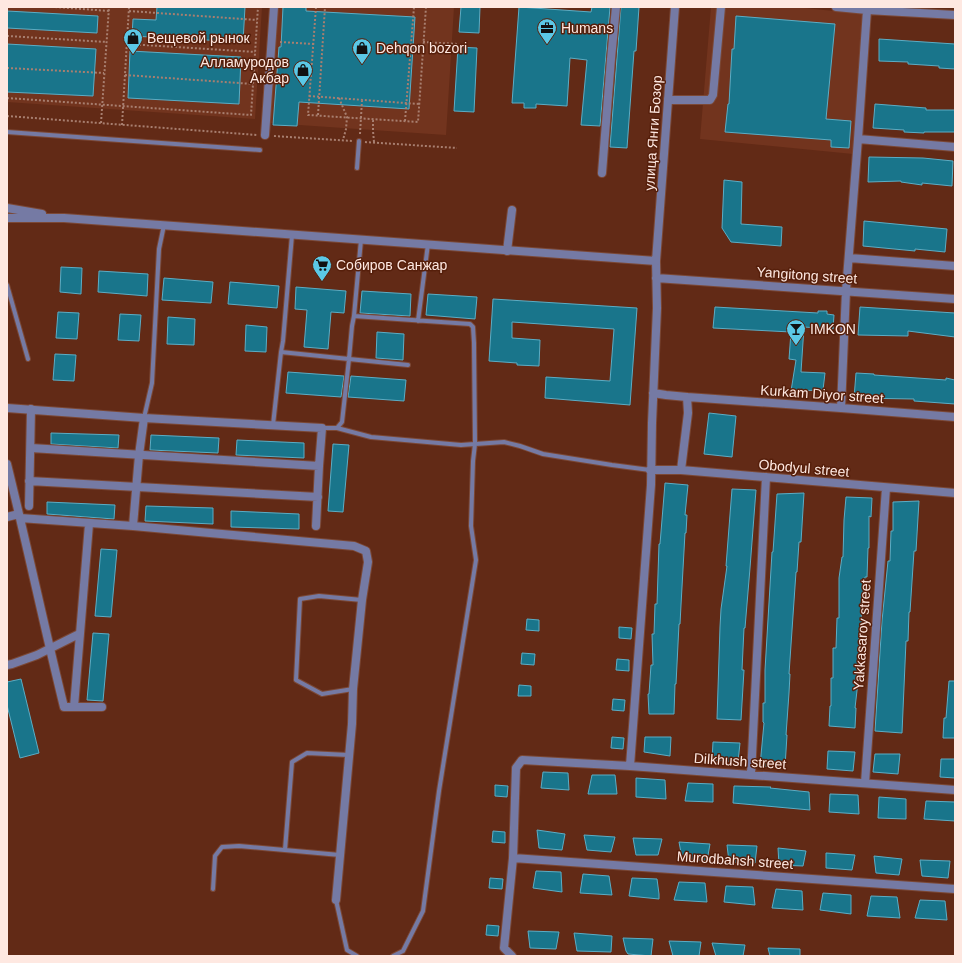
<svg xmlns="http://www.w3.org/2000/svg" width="962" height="963" viewBox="0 0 962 963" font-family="Arial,sans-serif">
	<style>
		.built { fill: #72341e }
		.building { fill: #19758b; stroke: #5badc5 }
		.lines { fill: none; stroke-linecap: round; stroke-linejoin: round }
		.service-casing { stroke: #7b4836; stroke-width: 6 }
		.minor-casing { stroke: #7b4836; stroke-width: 10 }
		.tertiary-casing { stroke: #7b4836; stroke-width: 10 }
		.path { stroke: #a87f70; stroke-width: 2; stroke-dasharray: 2 2; stroke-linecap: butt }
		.service { stroke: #757aa4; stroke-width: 4 }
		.minor { stroke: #757aa4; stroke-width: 8 }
		.tertiary { stroke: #757aa4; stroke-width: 8 }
		.labels { text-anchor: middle; stroke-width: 3; stroke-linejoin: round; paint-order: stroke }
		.poi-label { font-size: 14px; fill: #fee8e1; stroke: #561f0b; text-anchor: start }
		.street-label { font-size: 14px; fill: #fee8e1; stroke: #561f0b }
	</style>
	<rect width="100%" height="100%" fill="#622a16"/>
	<path class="built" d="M7 7H262L255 119 7 102Z
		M278 7H454L446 135 270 123Z
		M711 7H795L863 14 853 154 700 139Z"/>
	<path class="building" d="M157 7H245L243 42 132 36 133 19 156 20Z
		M283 7H306V11L415 17 409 109 299 102 297 126 273 125 279 47H281Z
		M461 7H480L479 33 459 32Z
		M519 7 591 12 592 7H610L600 126 581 125 587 60 570 58 567 106 536 104V108H524V103H512Z
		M621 7H639L636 51H634L627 148 610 147Z
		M7 11 98 16 97 33 7 28Z
		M736 16 835 24 826 119 851 121 849 148 831 147V140L725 132 728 104H729L732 49H734Z
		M879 39 955 44V69L939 68V66L908 64V62L879 61Z
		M7 44 96 49 93 96 7 92Z
		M458 47 477 48 474 112 454 111Z
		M130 51 241 57 239 104 128 98Z
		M875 104 926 108V110H955V132H924V133L904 132V130L873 128Z
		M869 157 923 158 953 161 952 186 922 183V185L901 182V181L868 182Z
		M724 180 742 182 741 224 782 227 781 246 731 242 722 228Z
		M864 221 947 229 945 252 915 249V251L863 246Z
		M61 267 82 268 81 294 60 292Z
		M99 271 148 274 147 296 98 292Z
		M164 278 213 282 211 303 162 300Z
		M230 282 279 286 277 308 228 304Z
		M296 287 346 291 344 313 331 312 328 349 304 347 307 310 295 309Z
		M362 291 411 294 410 316 360 313Z
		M428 294 477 297 475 319 426 315Z
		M493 299 637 308 630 405 545 398 546 377 610 381 614 329 512 322V338L540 340 539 366 517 365V363L489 361Z
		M715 307 818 313V311H827V314L834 315 833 329 804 327 801 372 825 373 823 390 791 391 796 360 789 359 791 332 713 328Z
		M860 307 955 313V337L908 331V336L858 335Z
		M58 312 79 313 77 339 56 338Z
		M120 314 141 315 139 341 118 340Z
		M168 317 195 319 194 345 167 344Z
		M246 325 267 327 266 352 245 351Z
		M377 332 404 334 403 360 376 358Z
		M55 354 76 355 74 381 53 380Z
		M288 372 344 376 341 397 286 393Z
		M856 373 874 374V375L946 380V378L955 380V404L914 401V399L854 398Z
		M351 376 406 380 404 401 348 397Z
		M709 413 736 416 732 457 704 454Z
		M51 433 119 435 118 448 51 444Z
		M151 435 219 438 218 453 150 450Z
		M237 440 304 443V458L236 455Z
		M333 444 349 445 343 512 328 511Z
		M665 483 688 485 685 515H687L686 533H685L681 605 680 624H679L676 684H675L674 714H649L648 694H649L651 665H653L652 634H654L655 604H657L659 544H660Z
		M732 489 756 490 750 568 745 628H744L742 670H744L741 720 717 719 720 627 721 609 727 566H726Z
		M804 493 801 542H799L797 572H796L789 674H790L789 693 786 735H787L785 767 760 766 764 723 763 722V703H765V670L771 569 772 552H773L777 494Z
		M846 497 872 498 871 517 869 516V548H868L867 577H865L861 618H862V638H859V673L855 708H856L855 728 829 726 830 706H831V678H833V648H836L837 618H839V578L842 557H843L844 520Z
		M919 501 916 551H914L910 612H909L908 641H906L902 733 875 731 882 621 888 561H890L891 531H893V502Z
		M47 502 115 505 114 519 47 514Z
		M146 506 213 508V524L145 521Z
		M231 511 299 514V529L231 527Z
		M101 549 117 550 111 617 95 616Z
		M527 619 539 620V631L526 630Z
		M619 627 632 628 631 639 619 638Z
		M93 633 109 634 103 701 87 700Z
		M522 653 535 654 534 665 521 664Z
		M617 659 629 660V671L616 670Z
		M21 679 39 753 20 758 7 705V682Z
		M949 681H955V738H943L944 718H946Z
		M519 685 531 686V696H518Z
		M613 699 625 700 624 711 612 710Z
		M612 737 624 738 623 749 611 748Z
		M645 737H671L670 756 644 752Z
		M713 742 740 743 738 762 712 760Z
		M828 751 855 752 853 771 827 769Z
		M875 754H900L898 774 873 772Z
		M941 759H955V778L940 777Z
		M543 772 568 773 569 790 541 788Z
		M592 775H615L617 794H588Z
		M636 778 665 780 666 799 636 797Z
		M688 783 713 784V802L685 801Z
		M495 785 508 786 507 797 495 796Z
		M734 786 771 787 770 788 809 792 810 810 733 803Z
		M830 794 858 795 859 814 829 812Z
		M879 797 906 799V819L878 818Z
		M926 801 955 802V821L924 819Z
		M537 830 565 834 562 850 539 848Z
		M493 831 505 832V843L492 842Z
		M584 835 615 837 611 852 587 850Z
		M633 838 662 839 658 855H636Z
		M679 842 710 844 707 861 682 858Z
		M727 845 757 846 755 863 729 862Z
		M778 848 806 851 803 866 779 865Z
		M826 853 855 855 852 870 826 868Z
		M874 856 902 859 899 875 876 873Z
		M920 860 950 861 948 878 922 876Z
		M536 871 561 872 562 892 533 888Z
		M583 874 609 876 612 895 580 893Z
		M490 878 503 879 502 889 489 888Z
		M632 878 657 879 659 894V899L629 896Z
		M679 882 705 883 707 902 674 900Z
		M726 886 753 887 755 905 724 902Z
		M776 889 802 891 803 910 772 908Z
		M823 893 851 895V914L820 910Z
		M871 896 897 897 900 918 867 916Z
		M920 900 945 901 947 920 915 918Z
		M487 925 499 926 498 936 486 935Z
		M528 931 559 932 556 949 530 948Z
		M574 933 612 936 611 952 577 951Z
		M623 938 653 939 651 956 628 954 626 951Z
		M669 941 701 942 699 956H673Z
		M712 943 745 945 743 956H716Z
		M768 948 800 949V956H770Z"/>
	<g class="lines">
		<g class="service-casing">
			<path id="service" d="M7 132 260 150
				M357 168 359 141
				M292 235 283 341 281 352 349 359 352 326 354 316 470 324 473 327 474 343 475 444 461 445 371 437 337 428
				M7 285 28 359
				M354 316 361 240
				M418 321 428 244
				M144 418 152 383 159 249 164 225
				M273 425 281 352
				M322 428H337L342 422 349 359 408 365
				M353 689 322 694 296 680 300 599 319 596 362 600
				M285 850 292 762 307 753 349 755
				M213 889 215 856 222 847 239 846 340 855
				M336 900 347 950 357 956
				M393 956 403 951 423 911 439 791 476 560 471 526 473 461 475 444 504 442 520 446 543 454 612 465 650 470"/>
		</g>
		<g class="minor-casing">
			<path id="minor" d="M836 7 867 10 955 15
				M668 100H710L713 95 721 7
				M265 135 274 7
				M858 139 955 147
				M602 173 611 59 616 7
				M507 251 512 210
				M849 258 955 266
				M656 278 955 299
				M653 393 666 395 687 397 688 413 681 470
				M687 397 841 408 955 417
				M7 408 144 418 322 428 319 466 316 526
				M841 408 846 291 858 139 867 10
				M31 448 319 466
				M7 464C27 545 44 626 64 707H102
				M650 470H681L955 493
				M29 481 318 497
				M29 506 31 409
				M7 517 19 514
				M20 518 133 526 354 546 366 551 368 562 362 600 353 689 352 724 336 900
				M133 526 139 455 144 418
				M7 665 12 664 37 655 79 634
				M74 707 89 524
				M630 766 651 485 652 423 657 308 656 261
				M751 775 766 477
				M865 783 886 488
				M513 858 955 889
				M512 956 504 948 513 858 516 768 522 760 630 766 955 790"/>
		</g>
		<g class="tertiary-casing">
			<path id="tertiary" d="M7 208 42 214
				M7 218H64L656 261 675 7"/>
		</g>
		<path class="path" d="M55 7 109 11
			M316 7 308 115 418 122 426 7
			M129 11 257 20
			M7 36 107 42
			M280 42 313 44
			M423 42 458 44
			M127 44 255 52
			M7 68 104 73
			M125 75 253 84
			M309 96 419 104
			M7 98 251 115 258 7
			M339 98 347 117 346 129 343 140
			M318 115 325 7
			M7 116 257 135
			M373 120V131L374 142
			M405 121 414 7
			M101 123 109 7
			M122 125 129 7
			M360 134 362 100
			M274 136 353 141
			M365 142 457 148"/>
		<use href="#service" class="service"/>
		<use href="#minor" class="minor"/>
		<use href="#tertiary" class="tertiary"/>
	</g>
	<defs>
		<g id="office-pin" transform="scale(1)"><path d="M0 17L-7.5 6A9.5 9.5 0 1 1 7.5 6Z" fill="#5bc8e6" stroke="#561f0b"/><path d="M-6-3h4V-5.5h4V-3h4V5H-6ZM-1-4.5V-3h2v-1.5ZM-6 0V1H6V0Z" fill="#111"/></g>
		<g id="shop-pin" transform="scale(1)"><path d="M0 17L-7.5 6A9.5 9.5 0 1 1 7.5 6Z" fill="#5bc8e6" stroke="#561f0b"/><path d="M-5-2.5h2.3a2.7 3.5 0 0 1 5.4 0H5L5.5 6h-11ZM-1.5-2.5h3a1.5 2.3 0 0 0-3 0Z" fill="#111"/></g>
		<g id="supermarket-pin" transform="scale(1)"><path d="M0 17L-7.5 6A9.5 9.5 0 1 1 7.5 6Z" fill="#5bc8e6" stroke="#561f0b"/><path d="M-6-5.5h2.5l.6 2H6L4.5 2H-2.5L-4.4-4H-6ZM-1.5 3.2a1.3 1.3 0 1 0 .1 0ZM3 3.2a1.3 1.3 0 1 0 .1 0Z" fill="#111"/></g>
		<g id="bar-pin" transform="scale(1)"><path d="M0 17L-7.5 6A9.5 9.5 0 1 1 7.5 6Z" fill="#5bc8e6" stroke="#561f0b"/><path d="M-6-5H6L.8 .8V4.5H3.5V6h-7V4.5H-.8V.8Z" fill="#111"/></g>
	</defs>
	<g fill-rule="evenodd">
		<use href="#office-pin" x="547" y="28"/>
		<use href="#shop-pin" x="133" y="38"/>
		<use href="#shop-pin" x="362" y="48"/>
		<use href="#shop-pin" x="303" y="70"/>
		<use href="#supermarket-pin" x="322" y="265"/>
		<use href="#bar-pin" x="796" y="329"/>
	</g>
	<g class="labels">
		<g class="poi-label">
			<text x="561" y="33">Humans</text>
			<text x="147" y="43">Вещевой рынок</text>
			<text x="376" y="53">Dehqon bozori</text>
			<text x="289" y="67" text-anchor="end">Алламуродов<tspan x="289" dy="16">Акбар</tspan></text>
			<text x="336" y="270">Собиров Санжар</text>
			<text x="810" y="334">IMKON</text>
		</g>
		<g class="street-label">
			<text transform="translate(653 133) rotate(-86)" y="5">улица Янги Бозор</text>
			<text transform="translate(807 275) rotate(4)" y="5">Yangitong street</text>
			<text transform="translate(822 394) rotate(4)" y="5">Kurkam Diyor street</text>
			<text transform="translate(804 468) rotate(5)" y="5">Obodyul street</text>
			<text transform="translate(862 635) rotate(-86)" y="5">Yakkasaroy street</text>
			<text transform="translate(740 761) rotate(4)" y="5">Dilkhush street</text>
			<text transform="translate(735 860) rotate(4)" y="5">Murodbahsh street</text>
		</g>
	</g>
	<rect width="962" height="963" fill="none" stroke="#fee8e1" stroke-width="16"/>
</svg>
